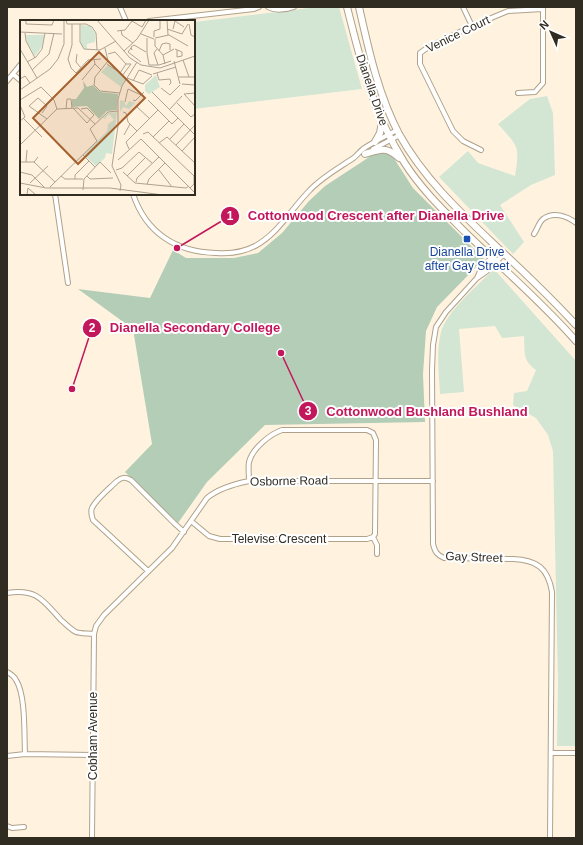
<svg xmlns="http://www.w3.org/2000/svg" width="583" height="845" viewBox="0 0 583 845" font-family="Helvetica,sans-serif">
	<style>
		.green { fill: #d2e6d3 }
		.forest { fill: #b4cdb6 }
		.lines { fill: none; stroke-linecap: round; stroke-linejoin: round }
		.minor-casing { stroke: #b0a28a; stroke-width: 6 }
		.primary-casing { stroke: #b0a28a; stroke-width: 8 }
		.minor { stroke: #fff; stroke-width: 4 }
		.primary { stroke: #fff; stroke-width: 6 }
		.transit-dot { fill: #1a4fb4; stroke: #fff; stroke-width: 1.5 }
		.labels { text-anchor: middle; stroke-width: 4; stroke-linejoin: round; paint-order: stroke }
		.street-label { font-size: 12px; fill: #312c22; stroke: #fff }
		.transit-label { font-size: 12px; fill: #164399; stroke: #fff }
		.inset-road { fill: none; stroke: #ada393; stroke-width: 1 }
		.view { fill: #a56230; fill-opacity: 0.15; stroke: #a56230; stroke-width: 2 }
		.inset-edge { fill: none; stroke: #312c22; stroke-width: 2 }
		.leader { fill: none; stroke: #c2185b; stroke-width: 1.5 }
		.callout-dot { fill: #c2185b; stroke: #fff; stroke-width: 1.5 }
		.mark-label { font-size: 12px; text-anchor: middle; font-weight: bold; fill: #fff }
		.callout-label { font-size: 13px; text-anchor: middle; font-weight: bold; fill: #c2185b; stroke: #fff; stroke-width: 4; stroke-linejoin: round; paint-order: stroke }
	</style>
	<rect width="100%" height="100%" fill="#fff3df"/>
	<path class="green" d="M317 7H339L362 89 194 109V22Z
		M547 96 553 113 555 175 531 185 500 205 524 242 513 254 439 177 468 151 478 163 515 176C520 145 518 147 498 124L530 99Z
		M494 269 576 361V746H557L558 683 553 451 548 435 536 418 513 405 514 393 527 391 536 370C522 360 525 352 524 336L502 338 495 326 459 329 464 392 440 394C439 374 436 352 441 332 447 311 478 285 494 269Z"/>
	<path class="forest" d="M386 146 413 188 484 259 437 307 426 331 423 374 425 422 265 425 207 482 178 523 125 472 152 444 133 329 78 289 150 298 173 250 186 258H234L258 253 282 233 309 201 325 186Z"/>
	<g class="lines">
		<g class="minor-casing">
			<path id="minor" d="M120 7 126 21
				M268 7C275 11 286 10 294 7
				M463 7 472 26
				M149 21 254 9 259 7
				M13 74 21 81
				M7 81 21 64
				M518 93 535 92 543 83V7
				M373 149 400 135
				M481 150 463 141 453 131 420 64V53L427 48 472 26 508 11 543 9
				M55 194 68 283
				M133 194C146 233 176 252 216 253 230 254 242 253 255 246 279 233 291 209 310 190 321 178 337 169 352 159 356 157 359 152 363 149 373 142 386 136 397 130
				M534 234C537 230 539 222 543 219 553 211 567 216 576 223
				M504 254 487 271 477 278 446 312 436 327 433 345 432 370 433 544C435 552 437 555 444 558L513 559C537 560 548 568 552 592L550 838
				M477 278 481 269 499 249
				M191 521 209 536 220 539H367L373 537 375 534 376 440 373 433 367 430H282C270 434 252 449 249 462 248 468 249 475 249 481
				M373 537 377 545V554
				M148 571 93 520C92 516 90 512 92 508 96 499 110 488 117 481 122 477 125 477 131 480L174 523 184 532
				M7 593C36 588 43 600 61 620 66 624 70 629 76 632 81 634 88 633 94 634
				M7 672C11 674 14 676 16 680 26 695 24 735 25 754
				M551 753H576
				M7 756 25 754 93 755
				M7 826 12 828 24 827
				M92 838 94 634 96 626 104 615 172 548 207 498C219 488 234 484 249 481H433"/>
		</g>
		<g class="primary-casing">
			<path id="primary" d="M347 7C361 63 373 113 404 162 421 189 444 211 466 233 503 269 542 302 576 341
				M359 7C369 51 378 94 399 134 424 179 461 213 498 248 525 273 551 298 576 325
				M375 142 380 133 382 122
				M365 154C380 149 387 146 399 158"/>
		</g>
		<use href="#minor" class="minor"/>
		<use href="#primary" class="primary"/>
	</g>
	<rect class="transit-dot" x="463" y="235" width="8" height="8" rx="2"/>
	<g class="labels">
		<g class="street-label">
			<text transform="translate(458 34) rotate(-26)" y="4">Venice Court</text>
			<text transform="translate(372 90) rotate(71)" y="4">Dianella Drive</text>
			<text transform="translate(289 481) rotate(-1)" y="4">Osborne Road</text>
			<text x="279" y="543">Televise Crescent</text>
			<text transform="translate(474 557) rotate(2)" y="4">Gay Street</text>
			<text transform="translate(93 736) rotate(-90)" y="4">Cobham Avenue</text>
		</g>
		<g class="transit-label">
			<text x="467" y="256">Dianella Drive<tspan x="467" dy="14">after Gay Street</tspan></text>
		</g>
	</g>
	<g transform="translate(20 20)">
		<rect width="175" height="175" fill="#fff3df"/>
		<path d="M61 5 70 6 75 13V22L67 24V30L61 25ZM6 15H25L21 28 15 36 7 22ZM88 45 106 59 101 67 81 52ZM136 55 140 67 129 74 125 71V65ZM100 80 104 81 106 86 109 81 115 83 109 89 103 87 100 92ZM97 92 92 134 86 133 85 138 76 146 64 135 87 111 88 104 94 100 89 94 85 99 83 98 88 93Z" fill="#d2e6d3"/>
		<path d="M63 61 67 67 73 65 80 72 98 74 97 90 87 91 79 99 67 86 52 87V79H56L64 68Z" fill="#b4cdb6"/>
		<path class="inset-road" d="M6 0V4L32 5 34 0M46 0 47 4H66L72 7 76 13 77 30M77 0 110 38 121 45 140 48 175 36M147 0 148 15M112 1 122 7 126 0M52 4V25L48 39 51 48 56 53 68 40 81 39M60 4V22L64 29 80 30 96 21M169 4 171 15 175 17M147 9 162 14 168 4M153 9 155 1 164 7M101 10 102 15 113 23M97 11 105 10 112 1M0 12 42 14M5 13 6 21 15 38M121 14 134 19M134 17V11L140 9V0M127 18V33M135 18 149 15 168 26M135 19V26L143 35 145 44M85 28 88 41 75 57 74 65 80 71 100 73M111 28 108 32 121 42M0 29 17 58M137 29 134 33 138 45M155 29 162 32V36L157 37V30M112 30 111 27 114 25 126 32M104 31 117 19 129 0M139 31 142 24 146 23 150 24V30M127 33 129 45M57 34 56 42 61 48M143 35 154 29M74 39 75 44 81 50M163 40 169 57M154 41 160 64M7 42 16 37 22 29 25 13M87 44 100 53 106 44 95 32 88 34M129 45H139L151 41M12 50 29 34 34 13M100 53 102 56 111 44H106M137 53 139 60 150 59 151 63 149 65M133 54 156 47M159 57H175M107 58 123 64 132 56M0 59 5 56 10 63M62 60 75 44M113 61 119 50 132 55M162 64 175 65M141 68 150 75 160 65M0 70 30 49 38 39 44 24V0M132 72 175 115M175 73 164 74 175 86M0 80 21 67 34 80 37 89M113 80 115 81 124 72M128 80 152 104 158 98M105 82 108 69 121 75M120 83 117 87 129 98M157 83 171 97 175 94M0 85 5 97 0 101M53 88 67 103 74 95 67 88 61 89M37 89 58 88 75 104M46 89 47 79H51L52 88M150 89 162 76M103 92 106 93 108 102 117 111M22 93 27 86 18 78 9 86 27 99M3 98 22 117M123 114 128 112 174 156V164L170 168M104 115 110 104M133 117 149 101M150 119 164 104M139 123 147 117 175 143M0 125 37 89M156 125 175 105M109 129 106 122 138 90M162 131 175 117M63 135 75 147M98 140 121 119 175 173M0 142H14L18 137M6 142 7 130M14 142 35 162M96 150 102 148 119 132 132 143M139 150 152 167M0 152 12 155 24 167M103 152 115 163 166 168 169 166M41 156 45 159H63M67 156 70 159 93 158M107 156 126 137M55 159V155L69 141M116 162 117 158 139 137M0 163 26 168H90L143 175M10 163 28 146M127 164 129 159 145 143M30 167 77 121 70 109 88 92 98 91M63 170 64 159 80 142 91 153M100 171 101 165 92 146 98 106V79L102 66 117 42M7 175 8 168 16 175"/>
		<path class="view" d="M79 32 125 78 58 144 13 98Z"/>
		<rect width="175" height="175" class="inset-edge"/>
	</g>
	<path class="leader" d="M177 248L230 216M72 389L92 328M281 353L308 411"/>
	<g class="callout-dot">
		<circle cx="177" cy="248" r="4"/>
		<circle cx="72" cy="389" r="4"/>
		<circle cx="281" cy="353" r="4"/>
		<circle cx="230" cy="216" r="10"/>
		<circle cx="92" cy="328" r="10"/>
		<circle cx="308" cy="411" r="10"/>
	</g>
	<g class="mark-label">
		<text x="230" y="220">1</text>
		<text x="92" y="332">2</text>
		<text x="308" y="415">3</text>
	</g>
	<g class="callout-label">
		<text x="376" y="220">Cottonwood Crescent after Dianella Drive</text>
		<text x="195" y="332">Dianella Secondary College</text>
		<text x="427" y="416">Cottonwood Bushland Bushland</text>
	</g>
	<rect width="583" height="845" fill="none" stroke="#312c22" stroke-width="16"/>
	<g transform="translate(551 32) rotate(315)" stroke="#ffffff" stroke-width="3" paint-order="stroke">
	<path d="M0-3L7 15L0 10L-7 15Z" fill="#312c22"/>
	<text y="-6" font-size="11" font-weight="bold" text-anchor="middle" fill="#312c22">N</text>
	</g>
</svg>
